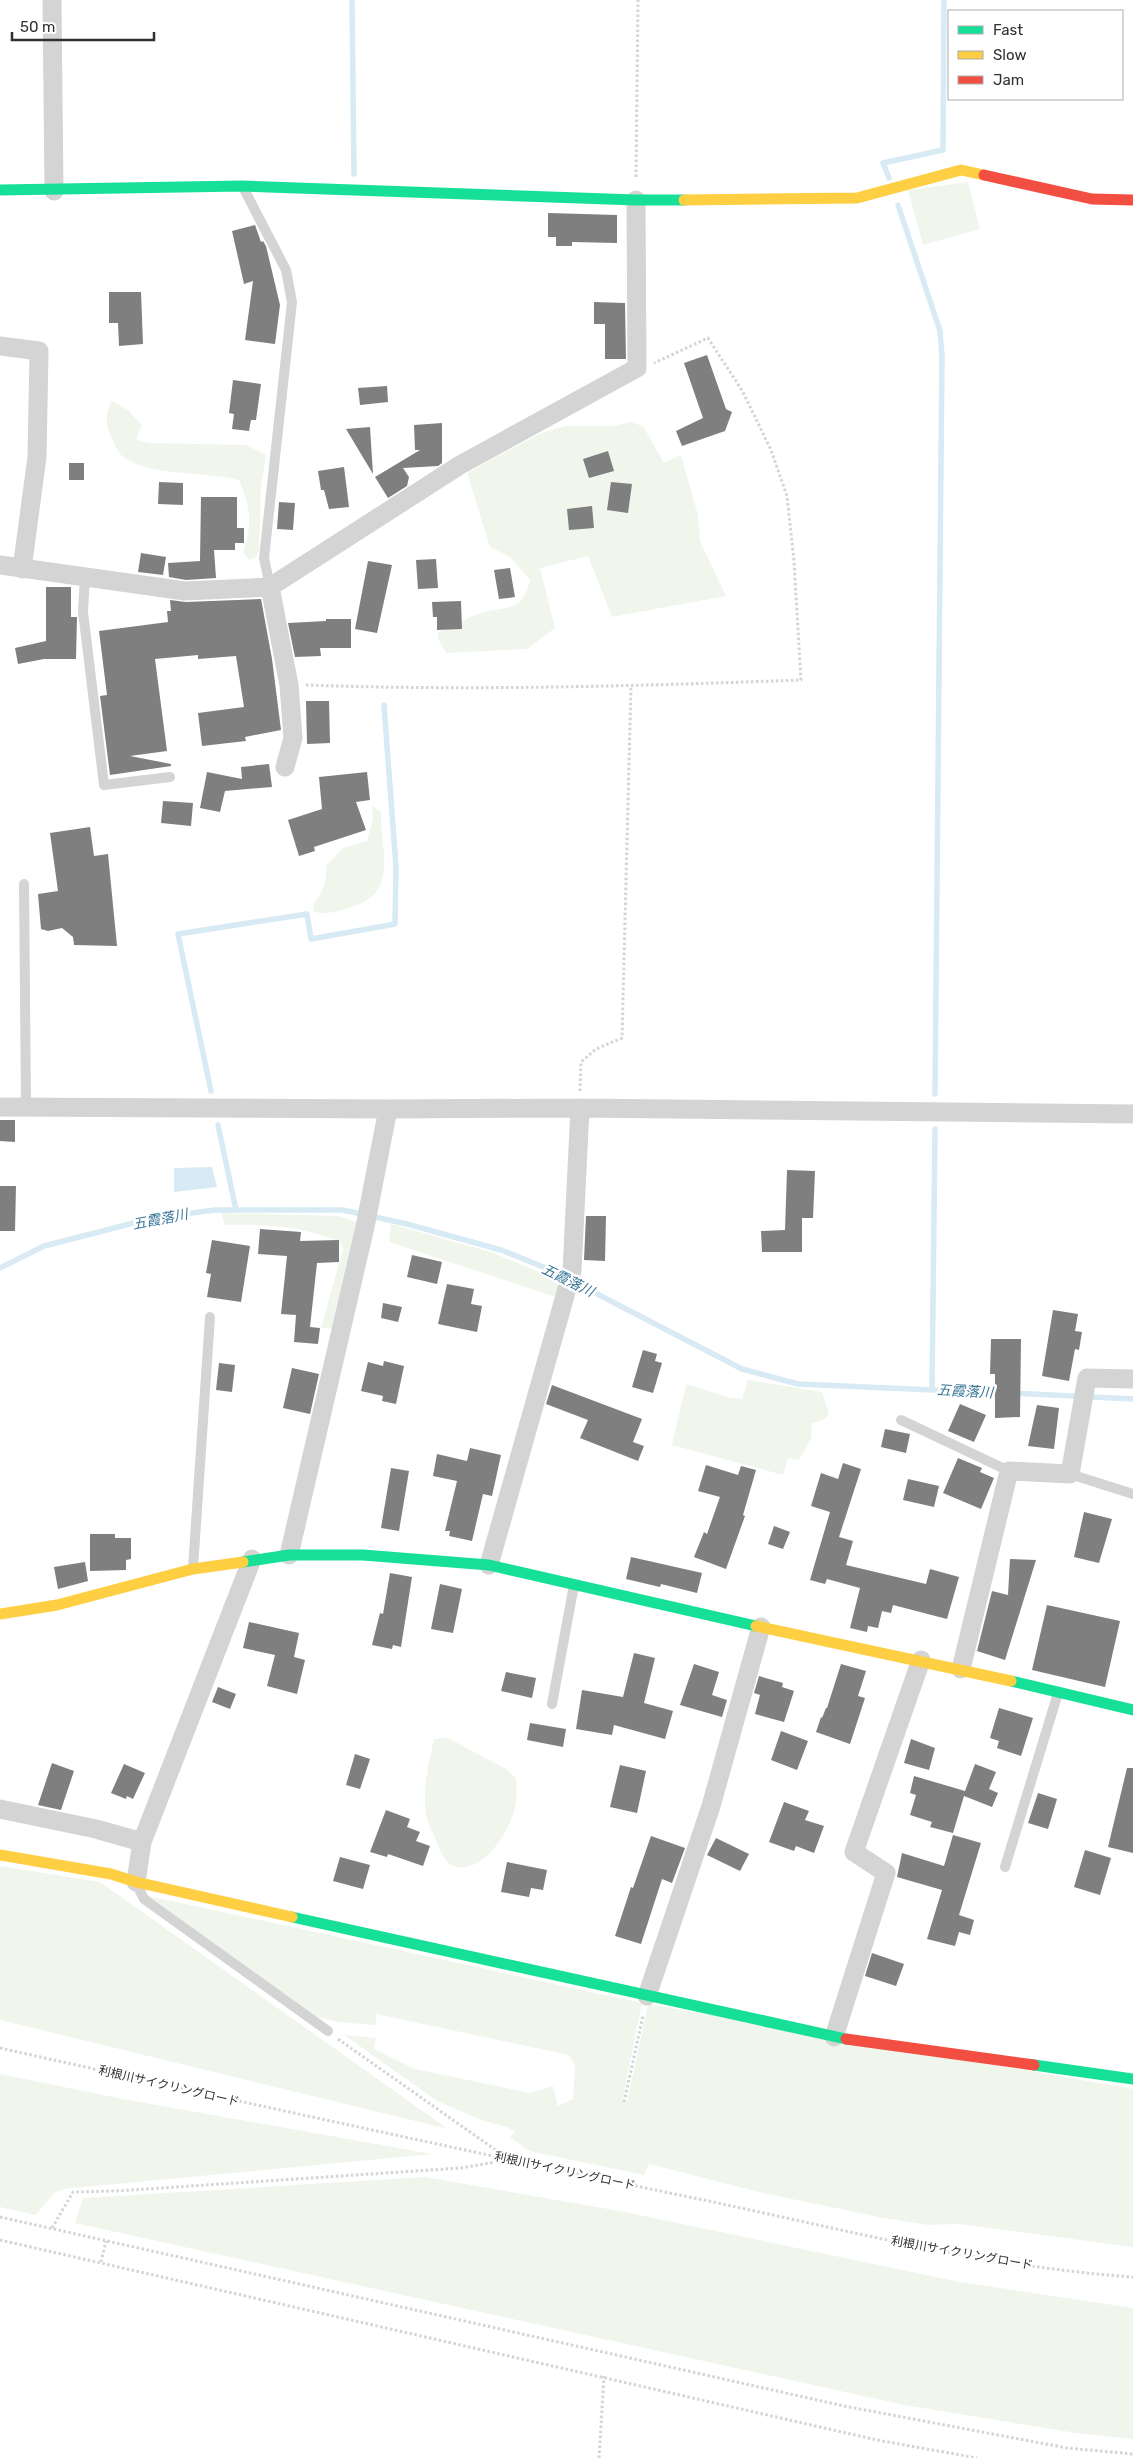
<svg xmlns="http://www.w3.org/2000/svg" width="1133" height="2458" viewBox="0 0 1133 2458" font-family="Rubik,'Noto Sans JP',sans-serif">
	<style>
		.green { fill: #f1f6ec }
		.water { fill: #d8eaf3 }
		.lines { fill: none; stroke-linecap: round; stroke-linejoin: round }
		.stream { stroke: #d8eaf3; stroke-width: 5.5 }
		.building { fill: #7f7f7f }
		.path { stroke: #d4d4d4; stroke-width: 3; stroke-dasharray: 2.5 2.5; stroke-linecap: butt }
		.lane { stroke: #d4d4d4; stroke-width: 10 }
		.street { stroke: #d4d4d4; stroke-width: 19 }
		.fast { stroke: #16e098; stroke-width: 11 }
		.slow { stroke: #ffcf43; stroke-width: 11 }
		.jam { stroke: #f24e42; stroke-width: 11 }
		.labels { text-anchor: middle; stroke-width: 5; stroke-linejoin: round; paint-order: stroke }
		.street-label { font-size: 12px; fill: #303030; stroke: #fff }
		.water-label { font-size: 14px; font-style: italic; fill: #387598; stroke: #fff }
	</style>
	<rect width="100%" height="100%" fill="#fff"/>
	<path class="green" d="M968 182 980 229 923 245 908 190Z
		M112 401 128 410 142 425 136 440 150 443 246 445 266 455 261 486 259 552 255 558 249 560 243 552C253 525 250 506 239 480 207 471 142 477 120 454 116 449 113 440 110 434 105 425 106 409 112 401Z
		M630 422 643 426 664 463 681 455 698 515 700 541 726 596 612 617 588 556 540 568 555 628 527 649 446 653 438 639V632C454 630 463 619 477 614 505 605 522 615 530 580L510 557 490 547 467 473 539 434 565 426H615Z
		M372 806 381 812C380 849 400 892 352 907 340 911 327 915 314 912L313 905C323 892 327 883 326 866L343 848 367 841 373 819Z
		M221 1213 338 1216 358 1222 333 1329 321 1328 343 1249 339 1241C300 1226 266 1224 225 1225Z
		M391 1224 491 1252 563 1282 559 1298 389 1242Z
		M748 1380 822 1392 829 1414 824 1420 812 1423 811 1439 799 1460 788 1458 783 1475 672 1445 686 1384 731 1398 742 1399Z
		M448 1738 506 1769 516 1778C517 1787 517 1799 515 1808 509 1831 484 1875 454 1866 445 1863 440 1851 437 1842 433 1833 427 1823 426 1814 422 1788 429 1763 434 1739Z
		M0 1866 100 1882 448 2129 0 2020Z
		M149 1896 642 2003 622 2102H627L648 2004 1133 2089V2247L959 2224 928 2225 879 2217 763 2193 649 2164 644 2175 529 2151 510 2137 515 2132 507 2127 481 2120 437 2101 344 2035 376 2038 374 2049 415 2069 530 2093 553 2086 558 2106 573 2099 575 2065 569 2055 376 2014V2025L337 2022 316 2016Z
		M0 2074 123 2099 432 2154 63 2189 54 2193 36 2215 0 2207Z
		M425 2177 620 2211 960 2282 1133 2308V2439L1076 2433 904 2405 75 2223 83 2198Z"/>
	<path class="water" d="M212 1167 217 1187 174 1192V1168Z"/>
	<g class="lines">
		<path class="stream" d="M352 0 354 174
			M889 178 883 163 943 150 944 0
			M898 205 940 331 942 356 935 1094
			M211 1091 178 934 307 914 311 939 395 924 396 867 384 705
			M218 1125 236 1210
			M0 1268 44 1246 153 1218 215 1210H343L407 1224 501 1250 551 1270 742 1369 798 1384 1001 1393
			M932 1389 935 1129
			M1013 1393 1133 1399"/>
	</g>
	<path class="building" d="M548 213 617 215V243L572 242V246H556V237H548Z
		M255 225 261 242 263 241 266 246 280 305 275 344 245 340 253 281 244 284 232 231Z
		M109 292H141L143 344 119 346 118 323H109Z
		M594 302 625 303 626 359H605V324H594Z
		M707 355 726 409 732 412 725 431 682 446 676 431 703 418 684 363Z
		M233 380 261 384 256 420H251L249 431 232 429 234 414 229 413Z
		M387 386 388 402 360 405 358 388Z
		M442 423V463L438 466 403 468 409 477 407 486 388 498 375 477 420 450H415L414 425Z
		M370 427 373 474 346 429Z
		M608 451 614 471 589 478 583 459Z
		M69 463H84V480H69Z
		M344 467 349 507 329 509 324 490H321L318 471Z
		M159 482 183 483V505L158 504Z
		M611 482 632 484 628 513 607 510Z
		M201 497H237V528H244V543H235V550H214L216 578 186 580 169 577 168 563 200 561Z
		M279 502 295 503 293 530 277 529Z
		M592 506 594 528 569 530 567 509Z
		M141 553 166 557 163 575 138 572Z
		M436 559 438 588 418 589 416 560Z
		M368 561 392 565 377 633 355 629Z
		M510 568 515 597 499 599 494 570Z
		M46 587H71V617H77L76 659H44L18 664 15 648 46 641Z
		M261 599 272 659 281 730 245 737 246 741 202 746 198 713 244 707 236 656 198 659V655L155 659 167 751 130 756 171 764V766L110 775 100 696 107 695 99 631 168 622 167 611H171L170 600 186 602Z
		M461 601 462 629 437 630V617H433L432 602Z
		M326 619H351V648H320L321 656 295 657 288 623 326 621Z
		M306 701H329L330 743 307 744Z
		M269 764 272 787 225 791 220 812 200 808 207 772 242 779 241 767Z
		M367 772 370 800 356 802 366 830 314 847 315 851 299 856 288 820 322 809 319 777Z
		M163 801 193 803 191 826 161 823Z
		M90 827 94 856 108 854 117 946 74 945 73 937 62 928 48 931 41 929 38 894 58 891 50 833Z
		M0 1120H15V1142L0 1141Z
		M787 1170 815 1171 813 1218H802V1252H762L761 1231 785 1230Z
		M0 1186H16L15 1231H0Z
		M586 1216H606L605 1261 584 1260Z
		M260 1229 301 1232 300 1241 339 1240V1262L317 1263 310 1327 320 1328 318 1344 294 1342 296 1315 281 1314 287 1256 258 1254Z
		M212 1240 250 1246 241 1302 207 1297 211 1274 206 1273Z
		M412 1255 442 1262 437 1284 407 1277Z
		M447 1284 474 1289 471 1304 482 1306 477 1332 438 1324Z
		M383 1303 402 1307 398 1322 381 1318Z
		M1053 1310 1078 1314 1075 1331 1082 1332 1079 1350 1075 1349 1069 1381 1042 1376Z
		M991 1339H1021L1020 1417 995 1418V1374H990Z
		M643 1350 657 1354 655 1361 662 1363 653 1393 632 1387Z
		M384 1361 404 1366 396 1404 382 1401 383 1396 361 1391 368 1362 383 1366Z
		M219 1363 235 1365 232 1392 216 1390Z
		M292 1368 319 1374 310 1414 283 1408Z
		M552 1385 642 1419 633 1442 644 1446 638 1461 580 1438 588 1420 546 1404Z
		M960 1404 986 1415 974 1442 948 1431Z
		M1037 1405 1059 1408 1054 1449 1028 1446Z
		M885 1429 910 1434 906 1453 881 1447Z
		M470 1448 501 1455 492 1496 483 1494 472 1541 449 1536 450 1531H445L457 1481 433 1476 437 1454 467 1461Z
		M958 1458 982 1468 980 1472 994 1478 981 1509 943 1493Z
		M843 1463 861 1469 839 1537 853 1541 846 1565 926 1584 930 1569 959 1577 947 1619 893 1605 891 1613 882 1611 878 1628 868 1626 867 1632 850 1628 860 1588 827 1579 825 1584 810 1580 830 1512 811 1506 821 1473 838 1479Z
		M706 1465 738 1475 741 1466 756 1470 743 1515 745 1516 726 1569 694 1557 704 1532 707 1534 720 1497 698 1491Z
		M391 1468 409 1471 399 1531 381 1528Z
		M908 1479 939 1486 934 1507 903 1500Z
		M1084 1512 1112 1519 1099 1563 1074 1557Z
		M774 1526 790 1532 783 1549 768 1544Z
		M90 1534H115V1538H131V1559L126 1560V1570L90 1571Z
		M631 1557 702 1573 697 1593 661 1584 660 1587 626 1579Z
		M1010 1559 1036 1560 1005 1660 977 1651 992 1591 1008 1595Z
		M85 1562 88 1581 58 1589 54 1567Z
		M390 1573 412 1577 401 1647 393 1645 392 1649 372 1645 380 1613 383 1614Z
		M440 1584 462 1589 453 1633 431 1629Z
		M1047 1605 1120 1621 1105 1687 1032 1670Z
		M249 1622 299 1633 294 1657 305 1660 297 1694 267 1686 275 1655 243 1648Z
		M634 1653 655 1658 644 1703 673 1711 665 1739 614 1725 612 1735 576 1729 582 1690 623 1697Z
		M694 1664 719 1672 712 1695 727 1700 722 1717 680 1705Z
		M841 1664 866 1671 858 1696 865 1698 850 1744 816 1732 821 1717 822 1718 826 1708H827Z
		M506 1672 536 1678 532 1698 501 1691Z
		M759 1676 783 1683 782 1687 794 1691 784 1722 755 1714 760 1695 754 1693Z
		M218 1687 236 1694 230 1709 212 1702Z
		M999 1708 1033 1718 1021 1756 997 1748 999 1741 990 1738Z
		M530 1723 566 1729 563 1747 527 1740Z
		M781 1731 808 1741 797 1770 771 1760Z
		M911 1739 935 1748 929 1770 904 1763Z
		M355 1754 370 1759 360 1789 346 1785Z
		M52 1763 74 1771 61 1810 38 1805Z
		M124 1764 145 1773 133 1799 127 1796 126 1799 111 1793Z
		M975 1764 996 1772 989 1789 998 1793 992 1807 964 1796 953 1833 930 1827 932 1822 910 1815 916 1795 910 1793 914 1776 965 1791Z
		M620 1765 646 1771 637 1813 610 1807Z
		M1127 1768H1133V1853L1108 1847Z
		M1038 1793 1057 1799 1048 1829 1028 1823Z
		M784 1802 809 1811 805 1820 824 1826 814 1853 796 1846 794 1851 769 1842Z
		M386 1810 410 1819 407 1827 420 1832 416 1841 430 1846 423 1866 388 1854 387 1857 370 1852Z
		M953 1835 981 1843 959 1915 974 1920 970 1935 959 1932 955 1946 927 1939 942 1890 897 1877 902 1853 944 1866Z
		M651 1836 685 1848 672 1883 662 1879 641 1944 615 1936 631 1887 633 1888Z
		M716 1838 749 1854 740 1871 707 1855Z
		M1085 1850 1111 1858 1100 1895 1074 1887Z
		M340 1857 370 1865 363 1889 333 1881Z
		M507 1862 547 1870 543 1890 531 1888 529 1897 501 1892Z
		M872 1953 904 1964 896 1986 865 1976Z"/>
	<g class="lines">
		<path class="path" d="M636 177 638 0
			M306 685C471 691 636 686 801 680L794 561 787 496 771 450 743 392 708 338 654 363
			M580 1091 581 1062 596 1049 622 1038 631 686
			M338 2039 507 2158
			M0 2048C233 2100 465 2151 699 2199 842 2229 986 2267 1133 2277
			M624 2102 643 2016
			M0 2217 844 2406 1067 2448 1133 2454
			M52 2228 73 2192 116 2191 461 2168 507 2160
			M0 2240 877 2440 977 2458
			M101 2262 106 2241
			M599 2458 604 2376"/>
		<path class="lane" d="M244 189 286 270 292 302 264 558 270 587
			M85 576 83 612 104 785 170 777
			M24 884 26 1107
			M901 1420 1009 1471
			M1070 1474 1133 1494
			M193 1568 210 1317
			M552 1704 574 1585
			M1005 1867 1058 1693
			M137 1885 144 1899 328 2031"/>
		<path class="street" d="M52 0 54 191
			M0 346 39 351 37 457 22 569
			M0 565 185 591 270 587 460 465 637 368 636 200
			M270 587 289 685 293 738 285 767
			M0 1107 388 1109 580 1108 1133 1114
			M289 1555 365 1227 388 1109
			M489 1565 572 1271 580 1108
			M961 1669 1009 1471 1070 1474 1087 1378 1133 1379
			M0 1809 96 1829 142 1842
			M136 1882 142 1842 252 1559
			M647 1996 711 1806 761 1627
			M834 2037 886 1873 854 1852 921 1660"/>
		<path class="fast" d="M0 190 242 186 636 200H684
			M243 1562 289 1555H363L489 1565 756 1626
			M1011 1681 1133 1710
			M292 1917 846 2039
			M1034 2065 1133 2079"/>
		<path class="slow" d="M684 200 857 198 961 170 984 175
			M0 1614 57 1605 193 1569 243 1562
			M756 1626 1011 1681
			M0 1855 111 1874 136 1882 292 1917"/>
		<path class="jam" d="M984 175 1092 199 1133 200
			M846 2039 1034 2065"/>
	</g>
	<g class="labels">
		<g class="street-label">
			<text transform="translate(169 2086) rotate(13)" y="4">利根川サイクリングロード</text>
			<text transform="translate(565 2171) rotate(12)" y="4">利根川サイクリングロード</text>
			<text transform="translate(962 2253) rotate(10)" y="4">利根川サイクリングロード</text>
		</g>
		<g class="water-label">
			<text transform="translate(160 1219) rotate(-11)" y="5">五霞落川</text>
			<text transform="translate(568 1280) rotate(26)" y="5">五霞落川</text>
			<text transform="translate(965 1391) rotate(3)" y="5">五霞落川</text>
		</g>
	</g>
	<rect x="948" y="10" width="175" height="90" fill="#ffffff" stroke="#acacac"/>
	<rect x="958" y="26" width="25" height="8" fill="#16e098" stroke="#acacac"/>
	<text x="993" y="35" font-size="15" fill="#303030">Fast</text>
	<rect x="958" y="51" width="25" height="8" fill="#ffcf43" stroke="#acacac"/>
	<text x="993" y="60" font-size="15" fill="#303030">Slow</text>
	<rect x="958" y="76" width="25" height="8" fill="#f24e42" stroke="#acacac"/>
	<text x="993" y="85" font-size="15" fill="#303030">Jam</text>
	<path d="M12 32v8h142v-8" fill="none" stroke="#303030" stroke-width="2.5"/>
	<text x="20" y="32" font-size="15" fill="#303030" stroke="#ffffff" stroke-width="4" paint-order="stroke">50 m</text>
</svg>
